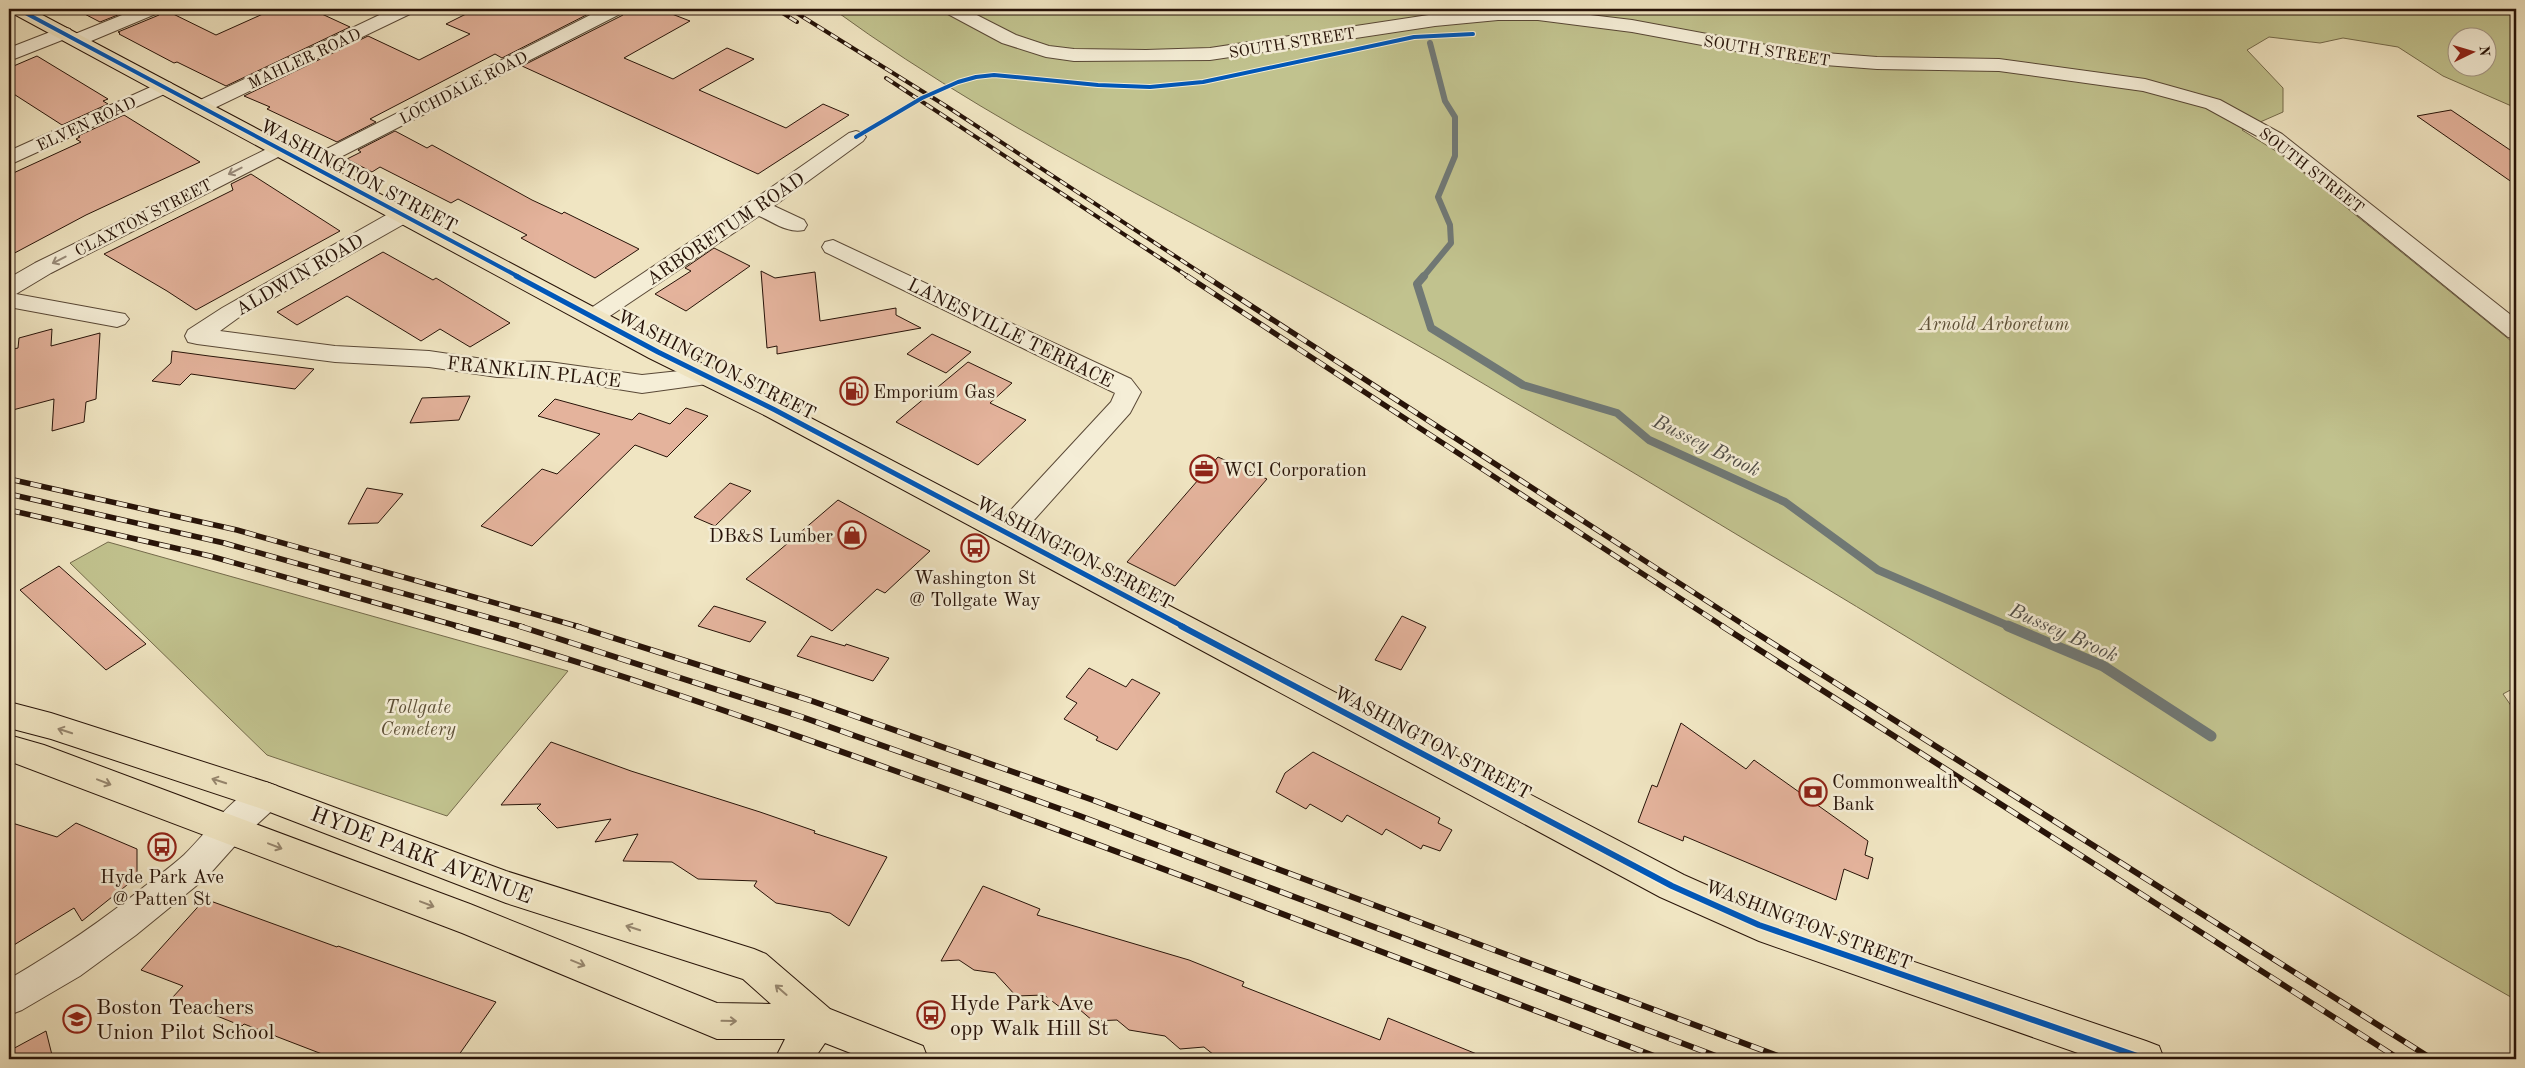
<svg xmlns="http://www.w3.org/2000/svg" width="2525" height="1068" viewBox="0 0 2525 1068" font-family="'Old Standard TT',serif">
	<style>
		.green { fill: #c1c28e; stroke: #746a4b; fill-rule: evenodd }
		.lines { fill: none; stroke-linecap: round; stroke-linejoin: round }
		.stream-far2 { stroke: #707875; stroke-width: 6 }
		.stream-far1 { stroke: #707875; stroke-width: 8 }
		.stream { stroke: #707875; stroke-width: 11 }
		.building { fill: #e4b39c; stroke: #271308 }
		.minor-casing { stroke: #594836; stroke-width: 2 }
		.major-casing { stroke: #271308; stroke-width: 2 }
		.minor { fill: #f5eed7; fill-rule: evenodd }
		.major { fill: #f0e5c2; fill-rule: evenodd }
		.rail-far2-casing { stroke: #271308; stroke-width: 4 }
		.rail-far1-casing { stroke: #271308; stroke-width: 5.5 }
		.rail-casing { stroke: #271308; stroke-width: 6 }
		.rail-far2 { stroke: #f5eed7; stroke-width: 2.5; stroke-dasharray: 8; stroke-linecap: butt }
		.rail-far1 { stroke: #f5eed7; stroke-width: 4; stroke-dasharray: 11; stroke-linecap: butt }
		.rail { stroke: #f5eed7; stroke-width: 4.5; stroke-dasharray: 13; stroke-linecap: butt }
		.cycleway-far2-casing { stroke: #f5eed7; stroke-width: 6 }
		.cycleway-far1-casing { stroke: #f5eed7; stroke-width: 8 }
		.cycleway-casing { stroke: #f5eed7; stroke-width: 9 }
		.cycleway-far2 { stroke: #0057b8; stroke-width: 4 }
		.cycleway-far1 { stroke: #0057b8; stroke-width: 5 }
		.cycleway { stroke: #0057b8; stroke-width: 6 }
		.oneway { stroke: #988b7a }
		.oneway2 { stroke: #96866e }
		.labels { text-anchor: middle; stroke-width: 5; stroke-linejoin: round; paint-order: stroke }
		.far-street-label { font-size: 16px; fill: #271308; stroke: #f5eed7 }
		.street-label { font-size: 19px; fill: #271308; stroke: #f5eed7 }
		.park-label { font-size: 19px; font-style: italic; fill: #5d5037; stroke: #f5eed7 }
		.poi-label { font-size: 19px; fill: #271308; stroke: #f5eed7; text-anchor: start }
		.water-label { font-size: 20px; font-style: italic; fill: #514e48; stroke: #f5eed7 }
		.near-street-label { font-size: 22px; fill: #271308; stroke: #f5eed7 }
		.near-poi-label { font-size: 22px; fill: #271308; stroke: #f5eed7; text-anchor: start }
	</style>
	<rect width="100%" height="100%" fill="#f0e5c2"/>
	<filter id="stains"><feTurbulence type="fractalNoise" baseFrequency=".004" numOctaves="4"/><feColorMatrix values="0 0 0 0 .2 0 0 0 0 .09 0 0 0 0 .02 0 0 0 .5 -.17"/></filter>
	<radialGradient id="worn" r=".72"><stop offset=".6" stop-color="#630" stop-opacity="0"/><stop offset="1" stop-color="#630" stop-opacity=".3"/></radialGradient>
	<path class="green" d="M833 9H2516V108L2443 76 2398 47 2343 38 2320 43 2269 37 2247 50 2283 88V112L2242 130 2279 153 2516 345V687L2503 694 2516 713V1000C2339 900 2167 794 1993 689 1811 579 1629 469 1445 361 1243 243 1022 147 833 9ZM2458 38H2488V68H2458Z
		M108 542 568 671 447 816 267 755 70 563Z"/>
	<g class="lines">
		<path class="stream-far2" d="M1416 9 1418 12
			M1423 277 1451 243 1450 225 1438 197 1455 156V117L1445 101 1430 43"/>
		<path class="stream-far1" d="M1424 276 1417 284 1431 328 1523 385 1617 413 1649 440 1785 502 1878 570 2011 627"/>
		<path class="stream" d="M2008 626 2103 666 2211 736"/>
	</g>
	<path class="building" d="M75 9H133L100 22Z
		M163 9 216 35 274 9H311L350 27 226 86 177 62 174 63 119 34 120 33 118 32 159 15Z
		M476 9H598L502 58 495 54 370 119 376 122 337 142 267 109 270 107 244 96 368 36 419 60 470 34 446 24Z
		M627 9H659L690 21 624 58 673 79 727 48 754 59 699 90 786 128 823 104 849 115 758 174 522 66 623 15Z
		M37 56 108 99 103 101 108 104 62 125 9 91V68Z
		M2451 110 2516 154V185L2417 116Z
		M124 115 200 162 86 215 9 256V175L81 142 76 139 80 137 78 136Z
		M395 131 427 148 432 145 532 200 562 214 564 212 639 249 595 278 521 238 527 235 458 199 451 203 380 167 372 172 347 159 361 152 358 150Z
		M251 174 340 231 196 310 167 291 104 254 233 190 231 184Z
		M714 248 750 266 686 311 655 294 691 271 685 268Z
		M383 252 433 280 436 278 510 323 470 347 440 329 421 341 347 296 297 325 277 312Z
		M761 271 775 278 815 272 820 321 896 308V315L921 328 777 354V346L767 348Z
		M52 329 51 346 100 333 96 399 86 402 84 422 52 431 54 399 9 411V350L18 348 19 338Z
		M932 334 971 352 946 373 907 354Z
		M172 351 209 356 314 369 295 389 191 374 180 385 152 381 171 363Z
		M968 362 1012 383 990 403 1026 420 978 465 896 422Z
		M470 396 459 420 410 423 422 398Z
		M555 399 632 420 639 413 670 424 686 408 708 416 667 457 635 445 532 546 481 526 542 469 557 474 600 434 538 416Z
		M1218 457 1267 479 1175 586 1127 562Z
		M730 483 751 491 715 526 694 517Z
		M367 488 403 494 378 523 348 524Z
		M838 500 930 551 885 593 877 589 832 631 746 579Z
		M59 566 146 644 106 670 20 590Z
		M714 606 766 622 750 642 698 626Z
		M1402 616 1426 627 1401 670 1375 660Z
		M811 636 845 646 846 644 889 658 873 681 797 656Z
		M1089 668 1126 687 1132 679 1160 693 1117 750 1096 740 1098 737 1064 719 1077 703 1066 697Z
		M1681 723 1746 769 1754 760 1868 841 1865 855 1873 858 1868 879 1844 869 1836 900 1684 836 1683 841 1638 822 1652 785 1657 787Z
		M551 742 631 771 760 812 815 831 814 833 887 857 849 926 830 913 776 903 754 886 757 881 698 879 672 862 623 861 638 834 595 842 611 819 557 828 537 808 541 804 501 805Z
		M1313 752 1440 818 1438 823 1452 830 1440 851 1423 845 1421 849 1386 829 1382 835 1347 815 1342 822 1310 804 1306 809 1276 792 1285 773Z
		M9 822 57 837 76 823 137 849V877L82 921 74 908 9 948Z
		M983 886 1040 909 1037 915 1189 960 1244 982 1242 986 1380 1040 1388 1018 1489 1059H1219L1204 1047 1180 1049 1165 1036 1129 1030 1117 1020 1093 1021 1079 1009 1065 1011 1044 995 1016 996 995 973 974 970 959 960 941 961Z
		M205 899 337 947 338 946 496 1002 456 1059H335L244 1024 242 1026 172 998 183 986 141 970Z
		M46 1031 53 1059H9V1051Z"/>
	<g class="lines">
		<g class="minor-casing">
			<path id="minor" d="M137 9H161L158 13 84 44H70L68 40 70 37 9 61V48L63 27 70 29 72 33 70 36Z
				M392 9H415L412 13 208 111H194L191 107 194 103Z
				M602 9H625L622 13 317 169 310 171 303 169 299 165 303 161Z
				M943 9H965L1016 35 1049 46 1074 49 1146 50 1210 48 1435 14 1495 9H1540L1632 20 1799 51 1877 57 1999 59 2145 79 2220 100 2282 134 2516 319V339L2508 337 2268 142 2206 108 2143 91 1999 71 1877 69 1799 63 1632 32 1538 20H1498L1435 26 1210 60 1074 61 1046 57 1002 43 946 13Z
				M164 81 171 83 174 87 171 91 9 165V151Z
				M856 131 863 133 866 137 863 141 774 206 804 220 807 225 804 230C788 234 773 222 759 216L601 322 593 325 585 322 581 317 585 312 766 191 849 133Z
				M279 143 286 145 289 149 286 153 51 273 16 294 125 314 129 319 125 324 117 327 9 307V278L35 263Z
				M403 208 411 210 414 215 411 220 238 318 220 331 335 346 429 351 497 361 549 362 642 375 707 368 716 370 719 376 716 382 707 384 642 393 549 378 497 377 429 367 335 362 197 344 188 342 185 336 188 330 222 308 395 210Z
				M833 240 1131 379 1141 392 1130 413 1017 539 1007 542 997 539 993 532 997 525 1111 402 1115 393 825 252 822 247 825 242Z
				M266 782 277 786 282 796 277 806 241 839 207 877 136 935 80 976 22 1010 9 1015V979C57 951 102 921 145 886 158 876 172 866 184 855 209 831 232 794 266 782Z"/>
		</g>
		<g class="major-casing">
			<path id="major" d="M9 9H31L667 346 784 404 1684 875 1765 911 2146 1041 2159 1046 2164 1059H2095L1759 941 1660 897 766 416 649 358 12 13Z
				M9 702 51 713 266 782 506 871 754 949 766 954 830 1009 923 1046 928 1059H866L825 1043 814 1059H775L785 1039H717L462 933 9 761V735L44 745 470 904 717 1003 771 1004 743 979 506 903 262 809 51 739 9 728Z"/>
		</g>
		<use href="#minor" class="minor"/>
		<use href="#major" class="major"/>
		<g class="rail-far2-casing">
			<path id="rail-far2" d="M776 9 797 22
				M790 9 946 106 1207 277
				M886 78 1189 277"/>
		</g>
		<g class="rail-far1-casing">
			<path id="rail-far1" d="M1187 276 1724 627
				M1205 276 1747 627
				M9 479 237 530 580 627
				M9 494 224 543 523 627
				M9 510 210 556 461 627"/>
		</g>
		<g class="rail-casing">
			<path id="rail" d="M456 626C603 667 747 718 890 769 1149 861 1405 961 1662 1059
				M519 626 802 717 1080 816 1724 1059
				M576 626 812 701 1090 799 1786 1059
				M1722 626 2399 1059
				M1745 626 2432 1059"/>
		</g>
		<use href="#rail-far2" class="rail-far2"/>
		<use href="#rail-far1" class="rail-far1"/>
		<use href="#rail" class="rail"/>
		<g class="cycleway-far2-casing">
			<path id="cycleway-far2" d="M18 9 519 277
				M856 137 922 98 958 82 976 77 994 75 1098 85 1150 87 1203 82 1414 37 1473 34"/>
		</g>
		<g class="cycleway-far1-casing">
			<path id="cycleway-far1" d="M516 276 658 352 775 410 1184 627"/>
		</g>
		<g class="cycleway-casing">
			<path id="cycleway" d="M1181 626 1672 886 1759 925 2146 1059"/>
		</g>
		<use href="#cycleway-far2" class="cycleway-far2"/>
		<use href="#cycleway-far1" class="cycleway-far1"/>
		<use href="#cycleway" class="cycleway"/>
	</g>
	<defs><path id="oneway-shaft" d="M-6 0H5M1.5-3L5.5 0L1.5 3" fill="none" stroke-width="1.6" stroke-linecap="round" stroke-linejoin="round" transform="scale(1.25)"/></defs>
	<g class="oneway">
		<use href="#oneway-shaft" transform="translate(235 171) rotate(153)"/>
		<use href="#oneway-shaft" transform="translate(59 260) rotate(153)"/>
	</g>
	<g class="oneway2">
		<use href="#oneway-shaft" transform="translate(65 731) rotate(-162)"/>
		<use href="#oneway-shaft" transform="translate(219 781) rotate(-162)"/>
		<use href="#oneway-shaft" transform="translate(104 782) rotate(21)"/>
		<use href="#oneway-shaft" transform="translate(275 846) rotate(21)"/>
		<use href="#oneway-shaft" transform="translate(427 904) rotate(21)"/>
		<use href="#oneway-shaft" transform="translate(633 928) rotate(-162)"/>
		<use href="#oneway-shaft" transform="translate(578 963) rotate(22)"/>
		<use href="#oneway-shaft" transform="translate(781 990) rotate(-139)"/>
		<use href="#oneway-shaft" transform="translate(729 1021) rotate(1)"/>
	</g>
	<defs>
		<g id="fuel-ring" transform="scale(1.4375)"><circle r="9.5" fill="#f5eed7" stroke="#8f2418" stroke-width="1.5"/><path d="M-5.5-6h7V0h2V4h1.3V-2.5L3-4.5l.8-.8L6-3V5H2.5V1h-1V6h-7ZM-4.2-4.7v3.2H.2V-4.7Z" fill="#8f2418"/></g>
		<g id="office-ring" transform="scale(1.4375)"><circle r="9.5" fill="#f5eed7" stroke="#8f2418" stroke-width="1.5"/><path d="M-6-3h4V-5.5h4V-3h4V5H-6ZM-1-4.5V-3h2v-1.5ZM-6 0V1H6V0Z" fill="#8f2418"/></g>
		<g id="shop-ring" transform="scale(1.4375)"><circle r="9.5" fill="#f5eed7" stroke="#8f2418" stroke-width="1.5"/><path d="M-5-2.5h2.3a2.7 3.5 0 0 1 5.4 0H5L5.5 6h-11ZM-1.5-2.5h3a1.5 2.3 0 0 0-3 0Z" fill="#8f2418"/></g>
		<g id="bus-ring" transform="scale(1.4375)"><circle r="9.5" fill="#f5eed7" stroke="#8f2418" stroke-width="1.5"/><path d="M-5-6H5V4H4V6H2V4H-2V6H-4V4H-5ZM-3.5-4V0h7V-4ZM-3.5 1.2v1.5H-2V1.2ZM2 1.2v1.5H3.5V1.2Z" fill="#8f2418"/></g>
		<g id="bank-ring" transform="scale(1.4375)"><circle r="9.5" fill="#f5eed7" stroke="#8f2418" stroke-width="1.5"/><path d="M-6-4H6V4H-6ZM0-2.3a2.3 2.3 0 1 0 0 4.6a2.3 2.3 0 1 0 0-4.6Z" fill="#8f2418"/></g>
		<g id="school-ring" transform="scale(1.4375)"><circle r="9.5" fill="#f5eed7" stroke="#8f2418" stroke-width="1.5"/><path d="M0-5L7-2L0 1L-7-2ZM-4 1L0 2.5L4 1V4Q0 6-4 4Z" fill="#8f2418"/></g>
	</defs>
	<g fill-rule="evenodd">
		<use href="#fuel-ring" x="854" y="391"/>
		<use href="#office-ring" x="1204" y="469"/>
		<use href="#shop-ring" x="852" y="535"/>
		<use href="#bus-ring" x="975" y="548"/>
		<use href="#bank-ring" x="1813" y="792"/>
		<use href="#bus-ring" x="162" y="847"/>
		<use href="#bus-ring" x="931" y="1015"/>
		<use href="#school-ring" x="77" y="1019"/>
	</g>
	<g class="labels">
		<g class="far-street-label">
			<text transform="translate(1292 42) rotate(-9)" y="6">SOUTH STREET</text>
			<text transform="translate(1767 50) rotate(9)" y="6">SOUTH STREET</text>
			<text transform="translate(304 58) rotate(-25)" y="6">MAHLER ROAD</text>
			<text transform="translate(463 87) rotate(-27)" y="6">LOCHDALE ROAD</text>
			<text transform="translate(86 123) rotate(-25)" y="6">ELVEN ROAD</text>
			<text transform="translate(2312 170) rotate(38)" y="6">SOUTH STREET</text>
			<text transform="translate(143 217) rotate(-27)" y="6">CLAXTON STREET</text>
		</g>
		<g class="street-label">
			<text transform="translate(359 175) rotate(28)" y="7">WASHINGTON STREET</text>
			<text transform="translate(725 228) rotate(-34)" y="7">ARBORETUM ROAD</text>
			<text transform="translate(299 274) rotate(-30)" y="7">ALDWIN ROAD</text>
			<text transform="translate(1011 332) rotate(26)" y="7">LANESVILLE TERRACE</text>
			<text transform="translate(717 364) rotate(27)" y="7">WASHINGTON STREET</text>
			<text transform="translate(534 371) rotate(6)" y="7">FRANKLIN PLACE</text>
			<text transform="translate(1075 552) rotate(28)" y="7">WASHINGTON STREET</text>
			<text transform="translate(1433 742) rotate(28)" y="7">WASHINGTON STREET</text>
			<text transform="translate(1809 924) rotate(21)" y="7">WASHINGTON STREET</text>
		</g>
		<g class="park-label">
			<text x="1994" y="330">Arnold Arboretum</text>
			<text x="418" y="713">Tollgate<tspan x="418" dy="22">Cemetery</tspan></text>
		</g>
		<g class="poi-label">
			<text x="873" y="398">Emporium Gas</text>
			<text x="1223" y="476">WCI Corporation</text>
			<text x="833" y="542" text-anchor="end">DB&amp;S Lumber</text>
			<text x="975" y="584" text-anchor="middle">Washington St<tspan x="975" dy="22">@ Tollgate Way</tspan></text>
			<text x="1832" y="788">Commonwealth<tspan x="1832" dy="22">Bank</tspan></text>
			<text x="162" y="883" text-anchor="middle">Hyde Park Ave<tspan x="162" dy="22">@ Patten St</tspan></text>
		</g>
		<g class="water-label">
			<text transform="translate(1707 445) rotate(26)" y="7">Bussey Brook</text>
			<text transform="translate(2064 632) rotate(24)" y="7">Bussey Brook</text>
		</g>
		<g class="near-street-label">
			<text transform="translate(422 854) rotate(21)" y="8">HYDE PARK AVENUE</text>
		</g>
		<g class="near-poi-label">
			<text x="950" y="1010">Hyde Park Ave<tspan x="950" dy="25">opp Walk Hill St</tspan></text>
			<text x="96" y="1014">Boston Teachers<tspan x="96" dy="25">Union Pilot School</tspan></text>
		</g>
	</g>
	<rect width="2525" height="1068" fill="none" stroke="#f0e5c2" stroke-width="30"/>
	<rect x="10" y="10" width="2505" height="1048" fill="none" stroke="#271308" stroke-width="2.5"/>
	<rect x="15" y="15" width="2495" height="1038" fill="none" stroke="#271308"/>
	<g transform="translate(2472 52) rotate(85)"><circle r="24" fill="#f5eed7" stroke="#a39684"/>
	<path d="M0-4L9 19L0 12L-9 19Z" fill="#8f2418"/>
	<text y="-8" font-size="14" font-weight="bold" text-anchor="middle" fill="#271308">N</text>
	</g>
	<rect width="100%" height="100%" filter="url(#stains)"/>
	<rect width="100%" height="100%" fill="url(#worn)"/>
</svg>
